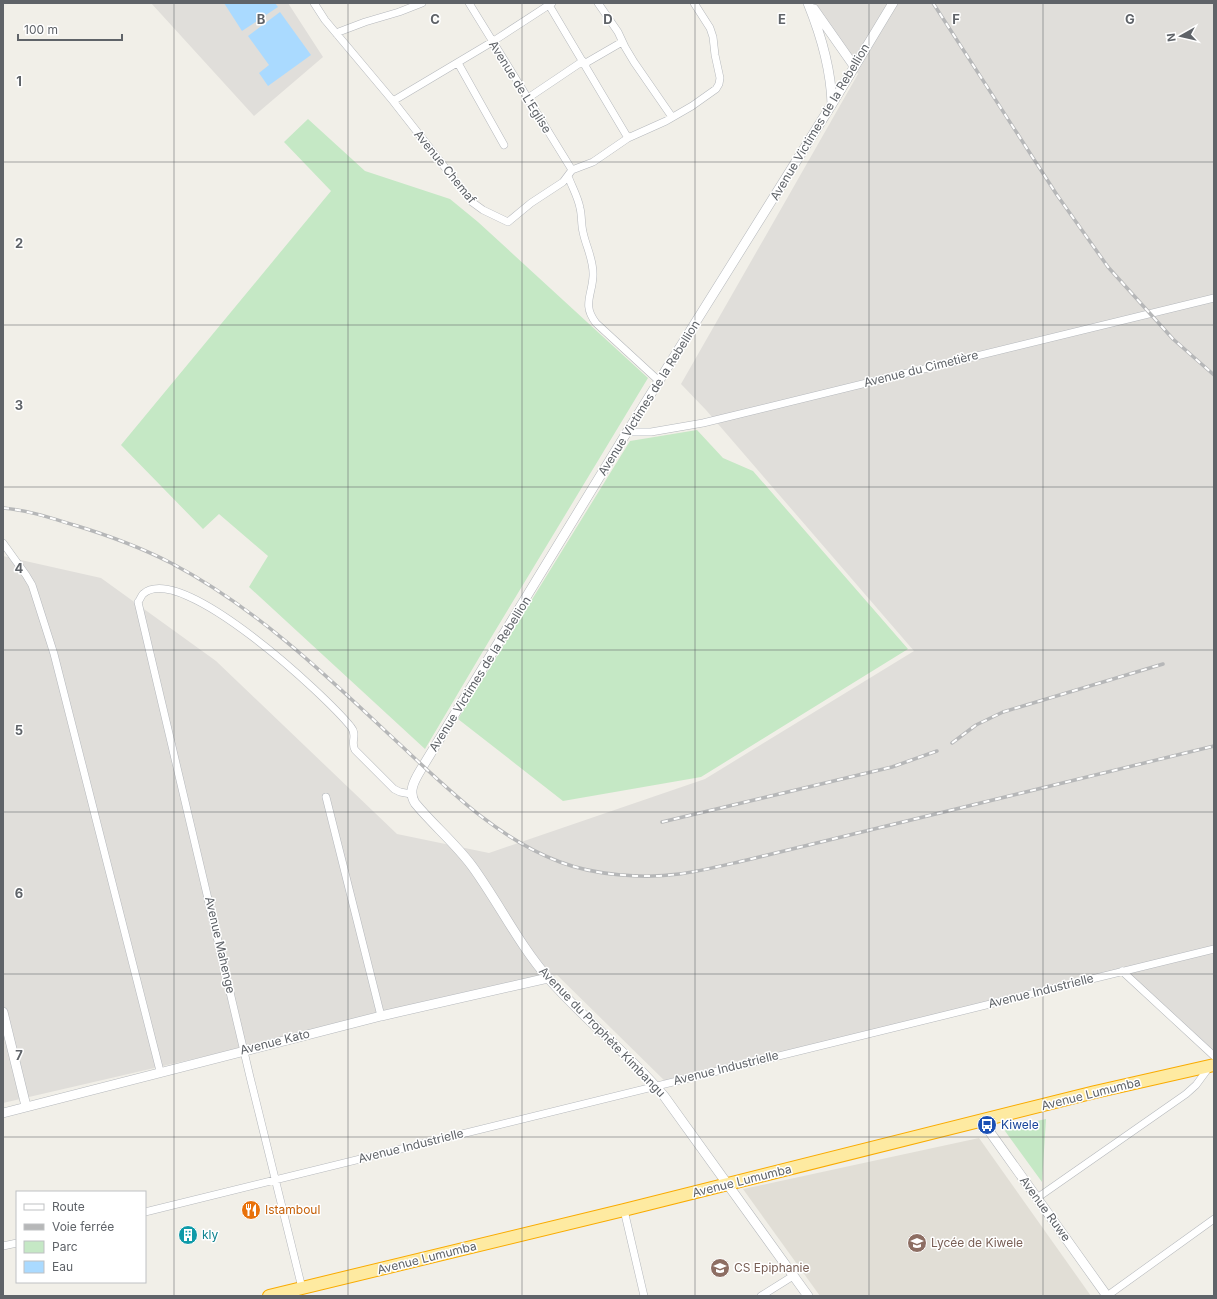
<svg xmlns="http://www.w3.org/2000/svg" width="1217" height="1299" viewBox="0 0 1217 1299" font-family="Inter,sans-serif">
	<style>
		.industrial { fill: #e0deda }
		.education { fill: #e1ded6 }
		.green { fill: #c5e8c5 }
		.water { fill: #aadaff }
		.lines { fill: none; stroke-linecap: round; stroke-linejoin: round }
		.minor-casing { stroke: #b5b8bc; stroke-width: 8 }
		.tertiary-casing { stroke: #b5b8bc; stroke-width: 10 }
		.trunk-casing { stroke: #f9ab00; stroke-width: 14 }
		.minor { stroke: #fff; stroke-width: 7 }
		.tertiary { stroke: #fff; stroke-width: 9 }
		.trunk { stroke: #feeaa1; stroke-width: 12 }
		.rail-casing { stroke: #b6b7b8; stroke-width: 3.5 }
		.rail { stroke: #fff; stroke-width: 2; stroke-dasharray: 6; stroke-linecap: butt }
		.grid { fill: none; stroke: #5f6368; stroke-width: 1; stroke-opacity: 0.55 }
		.labels { text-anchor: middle; stroke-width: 3; stroke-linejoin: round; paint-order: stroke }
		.street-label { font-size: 12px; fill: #5f6368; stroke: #fff }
		.transit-label { font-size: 12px; fill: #164399; stroke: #fff; text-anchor: start }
		.food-label { font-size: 12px; fill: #c56008; stroke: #fff; text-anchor: start }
		.culture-label { font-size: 12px; fill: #0d838f; stroke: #fff; text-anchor: start }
		.education-label { font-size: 12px; fill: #785e54; stroke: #fff; text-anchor: start }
		.grid-label { font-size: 13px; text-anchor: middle; font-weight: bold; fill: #5f6368; stroke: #fff; stroke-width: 3; stroke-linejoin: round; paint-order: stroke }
	</style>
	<rect width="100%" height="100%" fill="#f1efe8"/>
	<path class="industrial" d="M151 3H288L323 57 254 116Z
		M813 3H1214V1051L1122 972 670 1086 557 975 3 1103V556L101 578 216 661 397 834 489 853 705 779 914 651 706 410 681 384 858 74Z"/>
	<path class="education" d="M979 1138 1091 1296H820L743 1189Z"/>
	<path class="green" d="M308 119 365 171 450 199 478 222 648 378 489 641 425 749 249 587 268 556 219 514 203 529 121 445 331 191 284 142Z
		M697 430 723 458 753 471 908 649 701 777 563 801 458 719 630 441Z
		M1046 1119 1042 1182 1005 1131 1008 1127Z"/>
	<path class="water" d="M224 3H275L278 7 242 31Z
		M280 12 311 55 268 86 259 73 269 65 248 36Z"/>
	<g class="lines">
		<g class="minor-casing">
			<path id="minor" d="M314 3 325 20 393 101 472 202 483 210 508 222 531 203 563 182 572 170 593 162 628 138 666 121 692 106 716 89 719 84 720 78 715 55 713 37 710 28 694 3
				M469 3 572 170
				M598 3 618 32 625 47 634 62 672 117
				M549 5 628 138
				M336 33 365 22 399 12 422 3
				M458 63 504 145
				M584 64 622 42
				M528 98 583 61
				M393 101 492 42 552 3
				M568 176C572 187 578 197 580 208 582 216 581 224 583 232 586 247 594 260 593 276 592 296 582 305 596 323L659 381
				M627 432H651L703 423 1214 298
				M3 543 26 575 32 585 54 654 160 1071
				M326 797 381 1016
				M1122 971 1214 1056
				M1037 1198 1186 1094 1196 1085 1210 1066
				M624 1210 644 1296
				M145 1212 1214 949
				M3 1246 17 1243
				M302 1288 250 1077 138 602C140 600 141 596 143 594 181 560 327 697 351 727 358 735 350 742 355 750L394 789 400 792 411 794
				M761 1296 793 1276
				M1107 1296 1214 1219"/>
		</g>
		<g class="tertiary-casing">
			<path id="tertiary" d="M808 3C821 35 831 69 832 104
				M814 9 854 66
				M3 1012 26 1106
				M3 1113 381 1016 548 978
				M982 1121 1107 1296
				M808 1296 664 1096C629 1054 585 1020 549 979 519 945 499 903 472 866 455 843 433 825 415 803 407 790 416 778 423 766L627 432 832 104 893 3"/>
		</g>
		<g class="trunk-casing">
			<path id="trunk" d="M269 1296 624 1210 1095 1092 1214 1065"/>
		</g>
		<use href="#minor" class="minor"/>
		<use href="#tertiary" class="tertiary"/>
		<use href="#trunk" class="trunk"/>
		<g class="rail-casing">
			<path id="rail" d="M933 3 1057 195 1108 267 1173 339 1214 375
				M3 508C27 510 51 518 74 525 107 535 140 547 171 563 255 607 325 674 394 739 444 785 494 837 560 862 594 875 643 879 679 874 702 871 725 865 747 860L1214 746
				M952 743 976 725 1003 712 1163 664
				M662 822 892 767 937 751"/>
		</g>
		<use href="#rail" class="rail"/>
	</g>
	<path class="grid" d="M174 3V1296M348 3V1296M522 3V1296M695 3V1296M869 3V1296M1043 3V1296M3 162H1214M3 325H1214M3 487H1214M3 650H1214M3 812H1214M3 974H1214M3 1137H1214"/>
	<defs>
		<g id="bus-disc" transform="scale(1)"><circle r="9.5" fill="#1a4fb4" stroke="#fff"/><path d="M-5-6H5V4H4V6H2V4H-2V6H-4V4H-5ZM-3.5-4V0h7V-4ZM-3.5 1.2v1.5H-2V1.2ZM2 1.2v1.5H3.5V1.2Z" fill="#fff"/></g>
		<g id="restaurant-disc" transform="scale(1)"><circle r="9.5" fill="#e8710a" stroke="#fff"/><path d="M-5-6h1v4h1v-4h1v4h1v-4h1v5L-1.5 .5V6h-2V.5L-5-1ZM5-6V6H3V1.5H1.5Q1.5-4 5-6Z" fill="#fff"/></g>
		<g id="building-disc" transform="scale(1)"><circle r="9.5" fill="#0f9aa8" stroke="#fff"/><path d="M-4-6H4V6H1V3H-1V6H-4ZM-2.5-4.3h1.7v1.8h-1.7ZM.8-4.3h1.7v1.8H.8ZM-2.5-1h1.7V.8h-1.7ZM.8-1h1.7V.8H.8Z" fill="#fff"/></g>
		<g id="school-disc" transform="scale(1)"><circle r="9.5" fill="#8d6e63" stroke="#fff"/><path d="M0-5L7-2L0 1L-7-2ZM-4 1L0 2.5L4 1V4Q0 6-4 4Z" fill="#fff"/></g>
	</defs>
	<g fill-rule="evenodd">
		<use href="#bus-disc" x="987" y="1125"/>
		<use href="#restaurant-disc" x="251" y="1210"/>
		<use href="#building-disc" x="188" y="1235"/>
		<use href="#school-disc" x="917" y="1243"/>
		<use href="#school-disc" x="720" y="1268"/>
	</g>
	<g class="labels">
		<g class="street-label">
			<text transform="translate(520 87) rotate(58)" y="4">Avenue de L'Eglise</text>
			<text transform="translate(820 122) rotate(-59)" y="4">Avenue Victimes de la Rebellion</text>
			<text transform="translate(445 167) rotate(51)" y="4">Avenue Chemaf</text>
			<text transform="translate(921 369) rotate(-14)" y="4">Avenue du Cimetière</text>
			<text transform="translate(649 398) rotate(-58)" y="4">Avenue Victimes de la Rebellion</text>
			<text transform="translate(480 674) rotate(-58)" y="4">Avenue Victimes de la Rebellion</text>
			<text transform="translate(220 945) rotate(77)" y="4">Avenue Mahenge</text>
			<text transform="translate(1041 991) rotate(-14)" y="4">Avenue Industrielle</text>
			<text transform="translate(602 1032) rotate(46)" y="4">Avenue du Prophète Kimbangu</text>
			<text transform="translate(275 1042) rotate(-14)" y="4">Avenue Kato</text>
			<text transform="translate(726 1068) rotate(-14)" y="4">Avenue Industrielle</text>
			<text transform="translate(1091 1094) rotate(-14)" y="4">Avenue Lumumba</text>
			<text transform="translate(411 1146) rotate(-14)" y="4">Avenue Industrielle</text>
			<text transform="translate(742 1181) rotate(-14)" y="4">Avenue Lumumba</text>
			<text transform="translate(1045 1209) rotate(54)" y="4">Avenue Ruwe</text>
			<text transform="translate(427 1258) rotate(-14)" y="4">Avenue Lumumba</text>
		</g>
		<g class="transit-label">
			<text x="1001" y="1129">Kiwele</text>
		</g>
		<g class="food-label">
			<text x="265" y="1214">Istamboul</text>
		</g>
		<g class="culture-label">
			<text x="202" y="1239">kly</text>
		</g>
		<g class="education-label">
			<text x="931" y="1247">Lycée de Kiwele</text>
			<text x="734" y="1272">CS Epiphanie</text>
		</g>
	</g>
	<g class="grid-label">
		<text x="261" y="24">B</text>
		<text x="435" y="24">C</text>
		<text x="608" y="24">D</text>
		<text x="782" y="24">E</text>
		<text x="956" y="24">F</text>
		<text x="1130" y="24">G</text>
		<text x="19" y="86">1</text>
		<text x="19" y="248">2</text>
		<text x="19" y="410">3</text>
		<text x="19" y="573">4</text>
		<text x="19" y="735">5</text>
		<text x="19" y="898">6</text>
		<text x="19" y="1060">7</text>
	</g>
	<rect width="1217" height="1299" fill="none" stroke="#5f6368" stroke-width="8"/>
	<rect x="16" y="1191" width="130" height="92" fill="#ffffff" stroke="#bfc1c3"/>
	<rect x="24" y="1204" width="20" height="6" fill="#ffffff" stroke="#bfc1c3"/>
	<text x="52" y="1211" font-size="12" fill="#5f6368">Route</text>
	<rect x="24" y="1224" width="20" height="6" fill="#b6b7b8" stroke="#bfc1c3"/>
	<text x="52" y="1231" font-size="12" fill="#5f6368">Voie ferrée</text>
	<rect x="24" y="1241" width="20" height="12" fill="#c5e8c5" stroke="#bfc1c3"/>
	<text x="52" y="1251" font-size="12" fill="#5f6368">Parc</text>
	<rect x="24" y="1261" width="20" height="12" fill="#aadaff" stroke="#bfc1c3"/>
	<text x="52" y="1271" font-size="12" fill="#5f6368">Eau</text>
	<g transform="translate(1181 36) rotate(262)" stroke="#ffffff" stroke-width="3" paint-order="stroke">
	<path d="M0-3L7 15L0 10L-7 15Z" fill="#5f6368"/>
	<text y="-6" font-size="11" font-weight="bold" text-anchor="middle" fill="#5f6368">N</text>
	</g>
	<path d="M18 34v6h104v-6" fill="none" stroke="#5f6368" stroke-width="2"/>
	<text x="24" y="34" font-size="12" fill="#5f6368" stroke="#ffffff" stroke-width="3" paint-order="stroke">100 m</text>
</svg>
